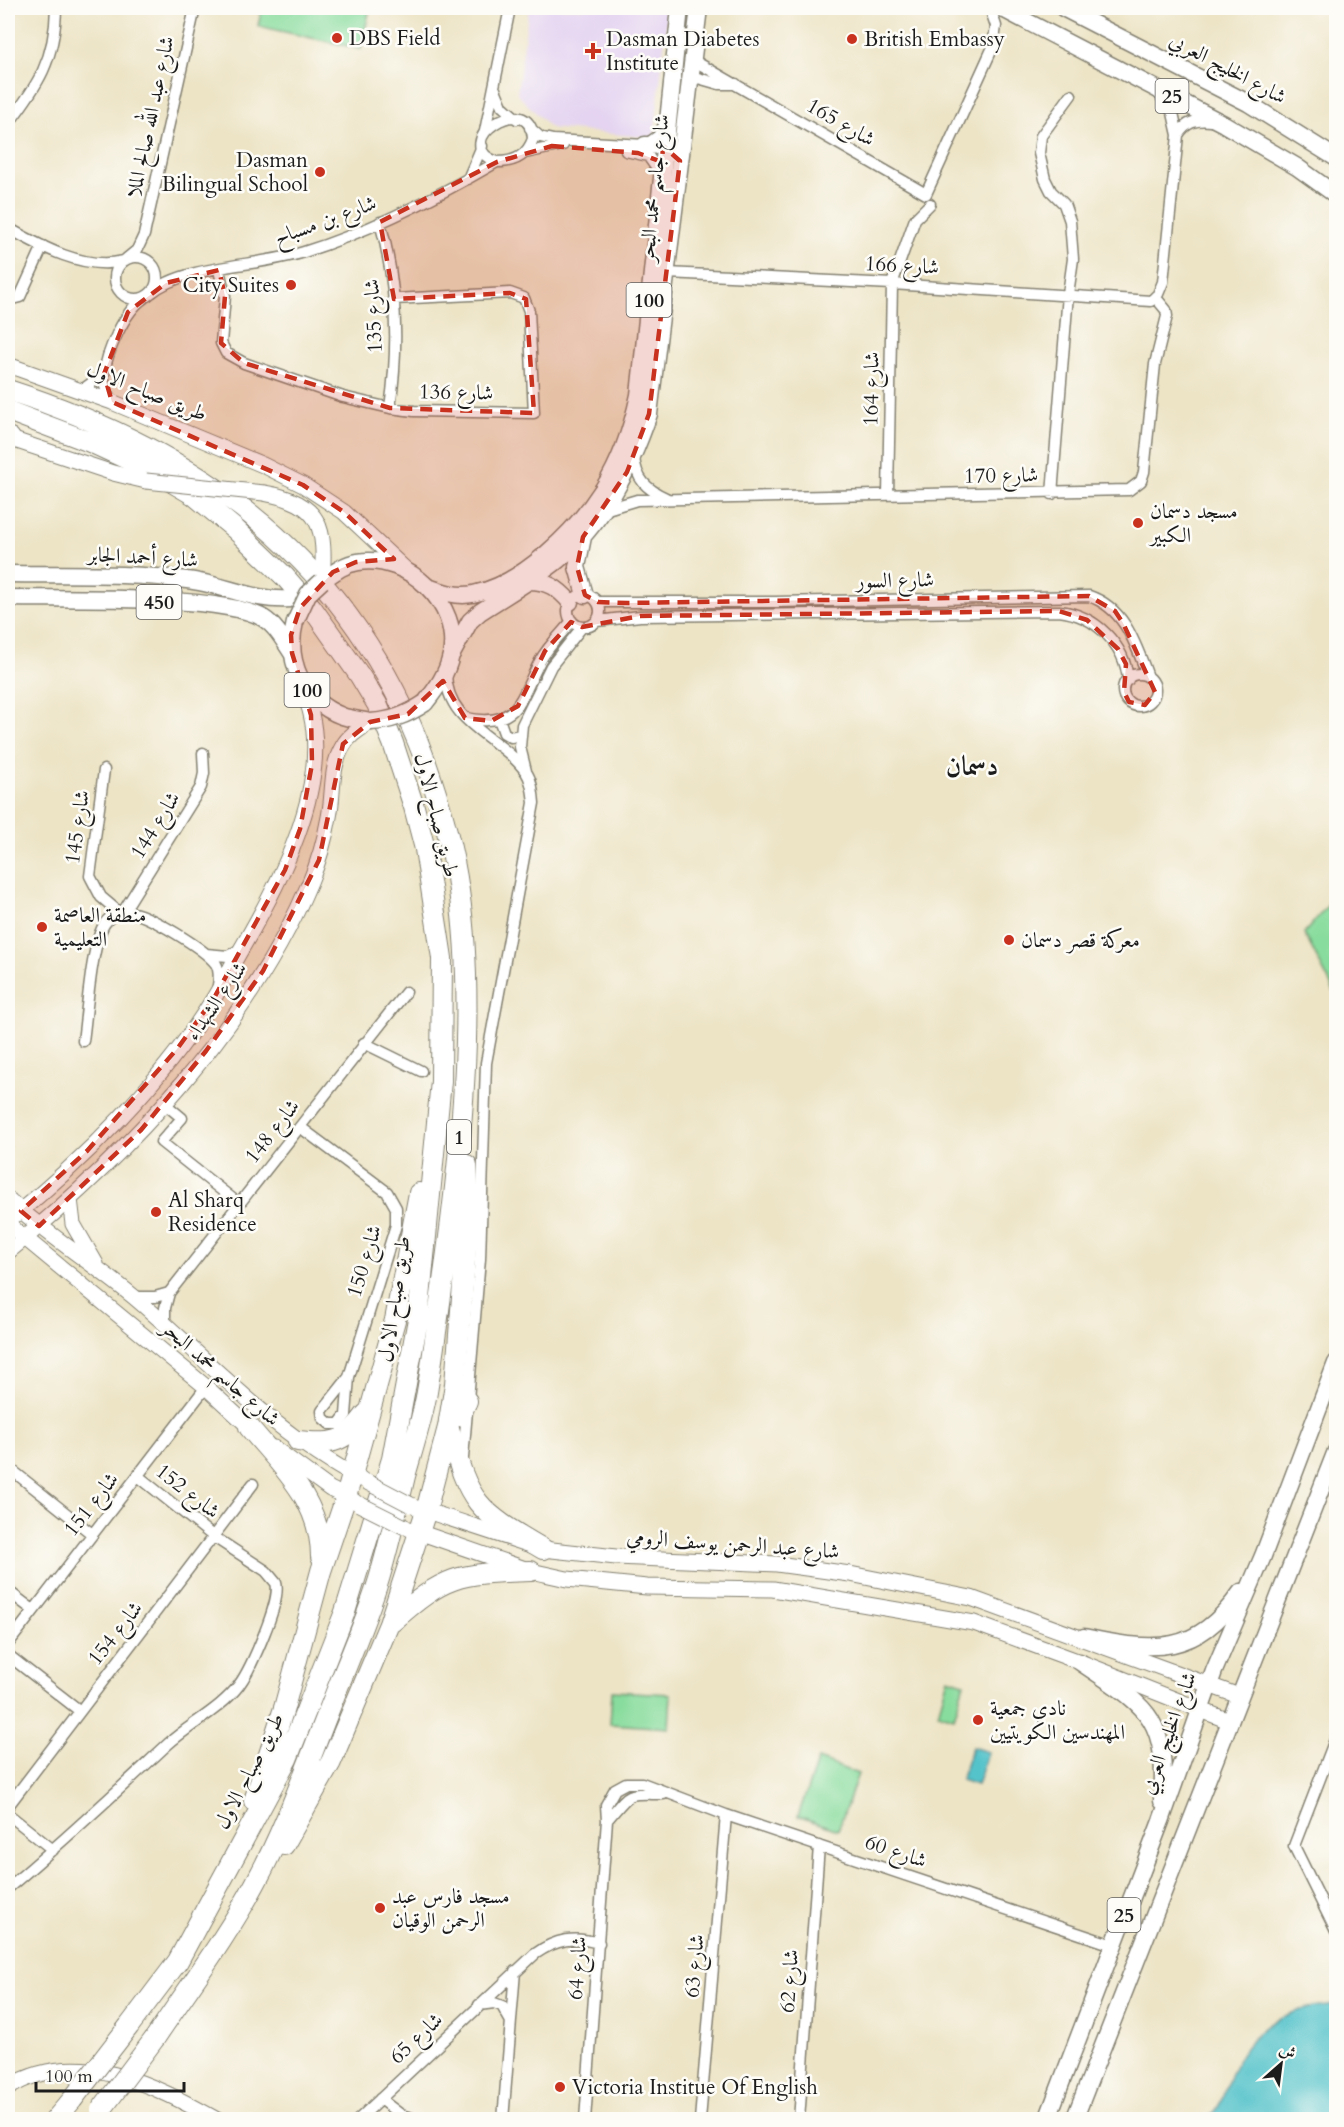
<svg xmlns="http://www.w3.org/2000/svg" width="1344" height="2127" viewBox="0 0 1344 2127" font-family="Cardo,Amiri,serif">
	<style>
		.built { fill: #e4d3f1 }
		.green { fill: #88dc9d; stroke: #527c5c; stroke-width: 1.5 }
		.water { fill: #55c3ca; stroke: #387073; stroke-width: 1.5 }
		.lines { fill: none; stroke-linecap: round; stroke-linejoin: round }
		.street-casing { stroke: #848071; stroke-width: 13 }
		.secondary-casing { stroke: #848071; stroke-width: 17 }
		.primary-casing { stroke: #848071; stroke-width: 19 }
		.highway-casing { stroke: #848071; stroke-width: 22 }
		.street { stroke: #fff; stroke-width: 10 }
		.secondary { stroke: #fff; stroke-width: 15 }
		.primary { stroke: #fff; stroke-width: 16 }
		.highway { stroke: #fff; stroke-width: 20 }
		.secondary-bridge-casing { stroke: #848071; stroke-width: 17; stroke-linecap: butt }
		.primary-bridge-casing { stroke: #848071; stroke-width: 19; stroke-linecap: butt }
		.highway-bridge-casing { stroke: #848071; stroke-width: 22; stroke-linecap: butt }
		.secondary-bridge { stroke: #fff; stroke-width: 15 }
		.primary-bridge { stroke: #fff; stroke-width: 16 }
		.highway-bridge { stroke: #fff; stroke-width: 20 }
		.marked { fill: #c8321e; fill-opacity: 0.2; stroke: #c8321e; stroke-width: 4.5; stroke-dasharray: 12 8; stroke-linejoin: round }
		.poi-dot { fill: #c8321e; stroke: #fdfcf7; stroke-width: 2 }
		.labels { text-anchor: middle; stroke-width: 5; stroke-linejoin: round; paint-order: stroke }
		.shield { fill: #fdfcf7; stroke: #605f5e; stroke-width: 1.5 }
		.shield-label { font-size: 20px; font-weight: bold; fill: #1c1c1c }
		.poi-label { font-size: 21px; fill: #1c1c1c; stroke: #fdfcf7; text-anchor: start }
		.street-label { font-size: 21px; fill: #1c1c1c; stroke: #fdfcf7 }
		.district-label { font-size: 27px; font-weight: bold; fill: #1c1c1c; stroke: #fdfcf7 }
	</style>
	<rect width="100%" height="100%" fill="#fdfcf7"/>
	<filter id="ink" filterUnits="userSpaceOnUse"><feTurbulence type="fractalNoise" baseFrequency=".0167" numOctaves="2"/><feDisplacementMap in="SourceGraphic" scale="12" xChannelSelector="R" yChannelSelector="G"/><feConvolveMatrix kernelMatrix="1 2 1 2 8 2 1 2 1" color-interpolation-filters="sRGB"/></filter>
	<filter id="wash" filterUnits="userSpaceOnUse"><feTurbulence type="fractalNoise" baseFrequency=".008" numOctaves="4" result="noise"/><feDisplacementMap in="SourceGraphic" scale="24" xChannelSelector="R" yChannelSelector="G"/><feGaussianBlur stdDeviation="1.35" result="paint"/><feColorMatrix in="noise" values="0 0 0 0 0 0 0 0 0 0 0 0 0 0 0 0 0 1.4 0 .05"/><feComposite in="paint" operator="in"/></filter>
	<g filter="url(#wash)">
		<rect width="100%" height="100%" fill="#ede4c6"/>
		<path class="built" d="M529 8H668L654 138 551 128 517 94Z"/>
		<path class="green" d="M262 8H370L361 49 258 26Z
			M1336 896V995L1304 933Z
			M948 1678 964 1683 954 1718 938 1713Z
			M612 1691 671 1694 669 1728 610 1724Z
			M818 1759 858 1774 838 1830 798 1816Z"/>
		<path class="water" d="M972 1747 988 1752 977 1785 961 1780Z
			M1336 2004V2119H1206C1219 2112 1223 2097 1227 2084 1246 2029 1280 2009 1336 2004Z"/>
	</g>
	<g filter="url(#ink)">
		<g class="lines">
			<g class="street-casing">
				<path id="street" d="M692 56 698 63 926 194 993 47 996 26 990 8
					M688 84 698 78 719 84H736
					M494 87 502 106 517 119
					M8 124C38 85 55 60 56 8
					M530 128 540 137 553 140 645 145 658 136 665 123
					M485 131 510 8
					M1178 135C1186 122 1196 119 1211 121
					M626 151 648 156 660 173
					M525 153 563 145
					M468 179 482 146
					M380 222C397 283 399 345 390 408
					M8 228C40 246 85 271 123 261
					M115 278a21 21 0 1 1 42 0a21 21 0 1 1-42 0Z
					M126 259 137 250 144 235 195 8
					M219 270 225 296 221 343 226 353 244 363 343 397 390 408 414 411 534 413 529 311 524 298 510 293 394 299
					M667 273 892 284 1151 301 1158 294 1163 282 1178 135 1173 113 1159 94
					M151 293C186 264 259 267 304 252 371 231 437 197 497 162 515 162 527 156 533 139 531 86 445 143 497 162
					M8 300 20 297 43 246
					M82 390 104 374
					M112 402C107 394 103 385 104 375 106 353 125 310 144 298
					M634 457C636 479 646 489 666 498
					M1052 494 1068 294 1073 259 1070 221 1064 204 1051 191 1045 179 1039 153 1041 136 1071 95
					M888 495 892 284 915 219 930 204
					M604 510 637 500 1129 490 1141 481 1144 472 1155 364 1167 316 1166 310 1156 298
					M568 611a16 16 0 1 1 32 0a16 16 0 1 1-32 0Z
					M598 602H775L1089 596C1125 608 1136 645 1148 677
					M597 621 640 616 1059 611C1095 615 1125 644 1128 680
					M446 673C446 725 501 736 526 772 532 780 533 793 534 803L486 1063 480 1259 463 1458
					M1123 690a16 16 0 1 1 32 0a16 16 0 1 1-32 0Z
					M466 718C518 729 520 699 540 661 548 646 561 634 572 621
					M499 719 504 733 511 737 520 735
					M104 770 90 876 101 897 120 913
					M526 771 520 747 522 725 551 666 582 627
					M123 912 201 787 204 773 203 753
					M206 954 228 956 241 949
					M83 1041C87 1014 91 943 105 923 111 915 120 911 129 912 148 914 205 949 216 964 220 971 219 979 218 986
					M364 1043 421 1071
					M164 1103 182 1118 161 1142 239 1204
					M300 1127 387 1192 396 1208V1225L349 1377 346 1415 339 1424H330L323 1418 322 1411 349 1377
					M134 1297H155L169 1293
					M165 1325V1308L169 1293 406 992
					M8 1467 92 1534
					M8 1591 33 1610
					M8 1644 206 1387
					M8 1655 80 1711
					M1336 1737 1294 1846 1336 1931
					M8 1806 253 1484
					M8 1814 53 1850
					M607 1820C633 1790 624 1794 664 1794
					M8 1888C63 1842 115 1793 168 1744 190 1724 221 1709 239 1685 250 1670 282 1600 276 1583L266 1571 214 1537 138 1476
					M479 2005 494 2003 502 2006 510 2020
					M380 2099 401 2115 419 2120
					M358 2120 535 1954C556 1939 574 1936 599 1943
					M503 2120 515 1971
					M585 2120 607 1820 606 1805 615 1789 626 1783H642L726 1815 1113 1945
					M700 2120 726 1815
					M799 2120 819 1846"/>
			</g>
			<g class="secondary-casing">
				<path id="secondary" d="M8 365 112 402 263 465 303 485 344 512 406 570
					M8 438 113 473 146 481
					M264 493C322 503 326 528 322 581
					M8 1199C47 1235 93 1263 134 1297 209 1360 273 1434 361 1479
					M70 1199 73 1224 96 1264
					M8 1221C82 1162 164 1080 214 998 224 981 233 963 243 946 279 884 329 789 311 714 309 704 304 694 300 684
					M8 1224 206 1387 256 1433
					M8 1252C128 1154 249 1027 310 882 319 861 325 839 329 817 334 793 330 767 343 746 349 735 360 729 370 722
					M274 1448 330 1489 354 1501
					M418 1508 543 1549 616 1557 777 1564 850 1574 971 1598 1239 1696
					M410 1529 531 1571 567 1579 647 1587 773 1589 974 1623 1080 1662 1229 1721
					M8 2088C76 2045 155 2085 217 2120"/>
			</g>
			<g class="primary-casing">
				<path id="primary" d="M1001 8 1224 124 1297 167 1336 195
					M1063 8 1248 103 1336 158
					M645 145 663 146 674 151
					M583 537 577 567 585 595
					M8 574C67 575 128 572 187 580 223 584 254 602 290 599
					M322 581C333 573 344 564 358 562 408 554 461 604 451 655 447 674 437 688 425 703
					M529 581C547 581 558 588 570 602
					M428 587C442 592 457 597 473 594 522 585 577 530 603 489 621 461 632 428 639 395L680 8
					M8 598C61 599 222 594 263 618 276 626 284 641 292 653
					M295 622C285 661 303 701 342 716 351 719 361 720 370 722
					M452 654 470 621 480 612C506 595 533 580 557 561 604 523 630 469 649 414L699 8
					M1084 1637C1155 1652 1196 1656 1241 1592
					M1080 1662C1146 1707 1168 1714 1162 1801
					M1047 2120 1161 1821 1214 1671 1263 1556 1336 1363
					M1074 2120 1336 1451"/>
			</g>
			<g class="highway-casing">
				<path id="highway" d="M8 390C204 453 351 561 425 760 440 803 453 846 459 891 476 1008 461 1150 445 1267 439 1309 434 1350 427 1392 422 1420 413 1448 405 1476 397 1510 389 1545 379 1579 365 1625 344 1670 327 1715 305 1771 284 1831 255 1884 226 1938 189 1987 155 2038
					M8 411 90 442 153 471 194 495 235 529 285 577 312 608 360 676 377 704 393 743 414 807 425 849 442 958 441 1081 418 1319 392 1459 345 1612 287 1759 178 1961 129 2026
					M8 438H10
					M449 1420 461 1414 467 1401
					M249 1427C283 1468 321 1501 321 1557
					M449 1429C469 1504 476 1510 543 1549
					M298 1441C333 1445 345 1443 366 1414
					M392 1622C447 1573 459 1574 531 1571
					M254 1801 284 1708 321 1571 346 1497 395 1320 419 1193
					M284 1845 331 1762 389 1624 426 1511 448 1427 455 1384 469 1211 467 1165
					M55 2120 72 2100"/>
			</g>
			<use href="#street" class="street"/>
			<use href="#secondary" class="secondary"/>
			<use href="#primary" class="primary"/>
			<use href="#highway" class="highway"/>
			<g class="secondary-bridge-casing">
				<path id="secondary-bridge" d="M146 481 264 493
					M367 1482 411 1505
					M359 1504 405 1527"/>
			</g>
			<g class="primary-bridge-casing">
				<path id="primary-bridge" d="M295 622 308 594 322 581
					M370 722C391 721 407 715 425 703"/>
			</g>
			<g class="highway-bridge-casing">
				<path id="highway-bridge" d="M72 2100 129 2026
					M101 2110 155 2038"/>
			</g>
			<use href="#secondary-bridge" class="secondary-bridge"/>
			<use href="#primary-bridge" class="primary-bridge"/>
			<use href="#highway-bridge" class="highway-bridge"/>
		</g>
	</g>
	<path class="marked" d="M552 146 638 153 662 162 663 146 680 161 649 414 627 472 583 537 577 567 585 595 598 602 628 603 1089 596 1115 611 1123 623 1155 692 1145 705 1129 702 1124 692 1126 664 1118 649 1087 620 1059 611 640 616 582 627 571 622 545 651 518 706 491 721 465 718 443 681 408 714 370 722 343 744 319 860 263 971 206 1051 141 1130 39 1226 21 1211 87 1151 177 1049 214 998 285 870 300 829 312 764 311 715 292 653 291 635 300 608 333 572 356 562 394 559 344 512 303 485 112 402 104 374 128 312 166 283 219 270 225 296 221 343 244 363 390 408 534 413 526 299 510 293 394 299 380 222 497 162Z"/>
	<g class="poi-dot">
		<circle cx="337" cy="38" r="6"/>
		<circle cx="852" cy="39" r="6"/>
		<path d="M590 42h6v6h6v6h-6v6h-6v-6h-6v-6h6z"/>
		<circle cx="320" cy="172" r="6"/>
		<circle cx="291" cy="285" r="6"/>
		<circle cx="1138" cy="523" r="6"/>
		<circle cx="42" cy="927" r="6"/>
		<circle cx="1009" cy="940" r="6"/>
		<circle cx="156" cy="1212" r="6"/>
		<circle cx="978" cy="1720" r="6"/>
		<circle cx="380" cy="1908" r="6"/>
		<circle cx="560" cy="2087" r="6"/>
	</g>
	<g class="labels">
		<g class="shield">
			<rect x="1155.5" y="79" width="33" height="34" rx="4.5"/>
			<rect x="626.5" y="283" width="45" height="34" rx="4.5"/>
			<rect x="136.5" y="585" width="45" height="34" rx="4.5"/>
			<rect x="284.5" y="673" width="45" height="34" rx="4.5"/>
			<rect x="447" y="1120" width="24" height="34" rx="4.5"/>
			<rect x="1107.5" y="1898" width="33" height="34" rx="4.5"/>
		</g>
		<g class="shield-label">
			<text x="1172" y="103">25</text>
			<text x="649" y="307">100</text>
			<text x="159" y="609">450</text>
			<text x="307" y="697">100</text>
			<text x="459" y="1144">1</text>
			<text x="1124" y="1922">25</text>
		</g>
		<g class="poi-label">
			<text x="349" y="45">DBS Field</text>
			<text x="606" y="46">Dasman Diabetes<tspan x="606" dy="24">Institute</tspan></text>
			<text x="864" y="46">British Embassy</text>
			<text x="308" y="167" text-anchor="end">Dasman<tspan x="308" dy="24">Bilingual School</tspan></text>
			<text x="279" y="292" text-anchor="end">City Suites</text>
			<text x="1150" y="518">مسجد دسمان<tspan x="1150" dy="24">الكبير</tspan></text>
			<text x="54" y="922">منطقة العاصمة<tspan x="54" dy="24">التعليمية</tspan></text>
			<text x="1021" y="947">معركة قصر دسمان</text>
			<text x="168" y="1207">Al Sharq<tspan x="168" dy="24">Residence</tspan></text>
			<text x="990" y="1715">نادي جمعية<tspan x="990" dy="24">المهندسين الكويتيين</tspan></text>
			<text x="392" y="1903">مسجد فارس عبد<tspan x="392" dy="24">الرحمن الوقيان</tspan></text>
			<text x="572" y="2094">Victoria Institue Of English</text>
		</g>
		<g class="street-label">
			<text transform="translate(1228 68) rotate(28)" y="7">شارع الخليج العربي</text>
			<text transform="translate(150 117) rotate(-78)" y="7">شارع عبد الله صالح الملا</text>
			<text transform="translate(841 122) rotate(30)" y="7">شارع 165</text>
			<text transform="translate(654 188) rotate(-84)" y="7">شارع جاسم محمد البحر</text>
			<text transform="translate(325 220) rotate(-20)" y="7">شارع بن مسباح</text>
			<text transform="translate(902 265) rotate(3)" y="7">شارع 166</text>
			<text transform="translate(373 316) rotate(-93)" y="7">شارع 135</text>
			<text transform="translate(871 389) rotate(-89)" y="7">شارع 164</text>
			<text transform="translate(147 391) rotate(22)" y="7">طريق صباح الاول</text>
			<text transform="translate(456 392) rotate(1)" y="7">شارع 136</text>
			<text transform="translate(1001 475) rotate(-1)" y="7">شارع 170</text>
			<text transform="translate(143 557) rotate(3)" y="7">شارع أحمد الجابر</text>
			<text transform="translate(895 580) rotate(-1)" y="7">شارع السور</text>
			<text transform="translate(437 815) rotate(76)" y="7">طريق صباح الاول</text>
			<text transform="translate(155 825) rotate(-58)" y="7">شارع 144</text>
			<text transform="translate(77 827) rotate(-82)" y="7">شارع 145</text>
			<text transform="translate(216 1001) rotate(-55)" y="7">شارع الشهداء</text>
			<text transform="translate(272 1131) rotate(-52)" y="7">شارع 148</text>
			<text transform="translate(364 1261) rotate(-73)" y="7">شارع 150</text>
			<text transform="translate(394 1299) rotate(-82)" y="7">طريق صباح الاول</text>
			<text transform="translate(221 1373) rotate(41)" y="7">شارع جاسم محمد البحر</text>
			<text transform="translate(188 1491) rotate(38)" y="7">شارع 152</text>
			<text transform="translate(91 1504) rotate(-52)" y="7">شارع 151</text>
			<text transform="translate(733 1544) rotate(4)" y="7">شارع عبد الرحمن يوسف الرومي</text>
			<text transform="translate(115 1633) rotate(-52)" y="7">شارع 154</text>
			<text transform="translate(1168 1733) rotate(-70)" y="7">شارع الخليج العربي</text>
			<text transform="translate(249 1771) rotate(-63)" y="7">طريق صباح الاول</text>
			<text transform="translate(896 1851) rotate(19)" y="7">شارع 60</text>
			<text transform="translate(694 1966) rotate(-85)" y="7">شارع 63</text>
			<text transform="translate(577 1968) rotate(-86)" y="7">شارع 64</text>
			<text transform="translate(789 1981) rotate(-86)" y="7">شارع 62</text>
			<text transform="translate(416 2038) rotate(-43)" y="7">شارع 65</text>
		</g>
		<g class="district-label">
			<text x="972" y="775">دسمان</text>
		</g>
	</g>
	<rect width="1344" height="2127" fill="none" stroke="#fdfcf7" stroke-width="30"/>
	<g transform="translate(1281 2064) rotate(28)" stroke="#fdfcf7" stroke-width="4.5" paint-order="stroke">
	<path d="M0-4.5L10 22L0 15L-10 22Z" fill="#1c1c1c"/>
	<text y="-9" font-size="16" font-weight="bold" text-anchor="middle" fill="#1c1c1c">ش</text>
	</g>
	<path d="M36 2082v9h148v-9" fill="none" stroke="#1c1c1c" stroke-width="3"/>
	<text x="45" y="2082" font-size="18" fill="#1c1c1c" stroke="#fdfcf7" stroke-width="4.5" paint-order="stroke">100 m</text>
</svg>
